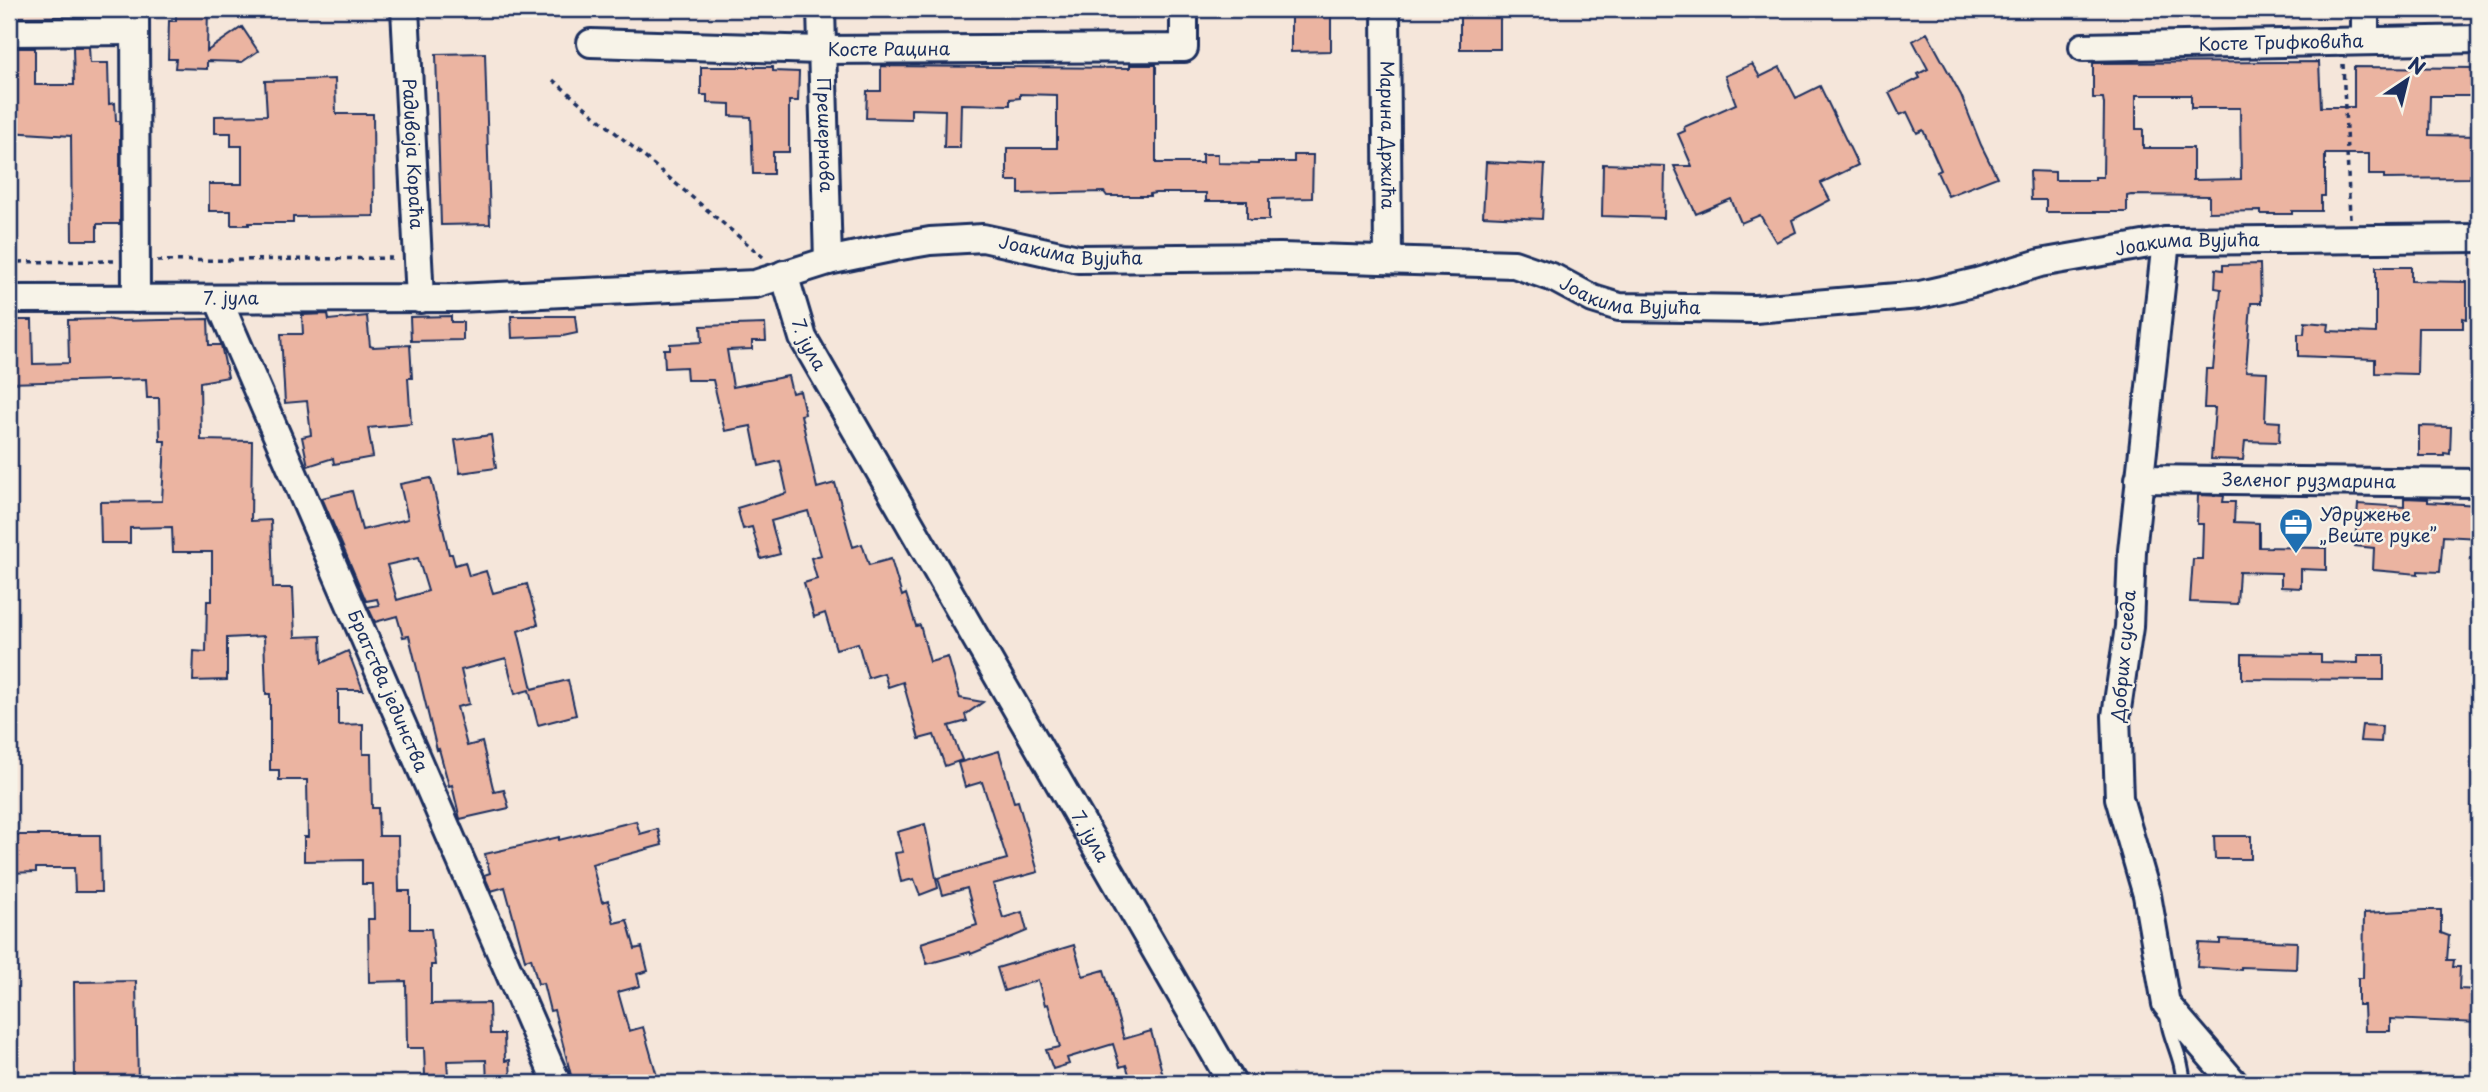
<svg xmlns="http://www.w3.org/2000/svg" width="2488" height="1092" viewBox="0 0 2488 1092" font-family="'Playpen Sans',sans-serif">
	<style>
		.built { fill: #f2d7c9 }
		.building { fill: #ebb4a1; stroke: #1b2f5e; stroke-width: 2; fill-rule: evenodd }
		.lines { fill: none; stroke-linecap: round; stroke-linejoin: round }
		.service-casing { stroke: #1b2f5e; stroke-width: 18 }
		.minor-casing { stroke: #1b2f5e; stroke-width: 32 }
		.path { stroke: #1b2f5e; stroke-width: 3.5; stroke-dasharray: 5 5; stroke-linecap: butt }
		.service { stroke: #f7f3e8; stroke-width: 12 }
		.minor { stroke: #f7f3e8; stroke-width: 26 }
		.labels { text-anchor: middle; stroke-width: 5; stroke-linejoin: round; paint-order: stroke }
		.street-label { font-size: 18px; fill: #1b2f5e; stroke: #f7f3e8 }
		.poi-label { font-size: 18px; fill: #1b2f5e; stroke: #f7f3e8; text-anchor: start }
	</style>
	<rect width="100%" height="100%" fill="#f5e6da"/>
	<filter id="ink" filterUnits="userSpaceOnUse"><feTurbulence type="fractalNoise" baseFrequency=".0143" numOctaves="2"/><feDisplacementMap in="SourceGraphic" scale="14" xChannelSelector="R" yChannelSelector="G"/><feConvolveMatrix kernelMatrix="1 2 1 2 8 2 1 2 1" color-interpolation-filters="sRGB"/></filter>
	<g filter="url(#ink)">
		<path class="built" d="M9 9H115L113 24 9 22Z"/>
		<path class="building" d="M176 9H208L207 51 242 27 258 51 242 62 207 61V69L175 68 176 59H168L169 21H176Z
			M1291 9H1331V51L1291 52Z
			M1460 9H1500V49H1460Z
			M1927 33 1961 95 1981 145 1997 177 1948 196 1937 172 1941 170 1923 130 1917 133 1907 112 1900 115 1889 93 1920 78 1918 74 1928 69 1913 41Z
			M73 47H89L90 63H108L109 104 115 103 116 121H120V224H97V240H72L71 136 9 132V48H35V85H74Z
			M485 53 490 224 441 225 436 54Z
			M2319 62 2321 107H2354V67L2479 68V96H2430L2429 135 2479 136V175H2470V178L2384 179V175H2369V154H2325V196H2321V211H2292V214H2261V211L2209 212V196L2131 195 2127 196V212H2046V200H2031L2030 171 2055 172V180H2095V177H2103L2104 104 2103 98H2093V63ZM2136 95H2191V108H2240L2241 179 2193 180V148H2143V129H2136Z
			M1752 64 1760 77 1780 67 1796 98 1820 86 1858 165 1821 183 1830 200 1792 220 1796 232 1776 242 1760 215 1741 223 1731 199 1696 214 1674 166H1692L1678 134 1685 131 1684 127 1736 104 1725 76Z
			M1130 65H1156V163H1202V154H1218V163L1258 164V162H1294V155H1313L1312 198 1269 199V220H1250L1247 218V201H1206V193H1155L1150 194V196H1107L1104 192 1019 194V181H1007V148H1057V95L1020 94V98L1010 99V105L961 104 960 148H944L945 110 911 109V119L866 118 867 91H881V66L1130 68Z
			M701 67H773V71L799 72 798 101H789V152H773V174H753L751 117 730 116V104L707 103V95H701Z
			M335 79 336 114H373L374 216 293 217V223H249V225H231V211H209V184H242V146H231V133H215V116L267 115 265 81Z
			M1486 162 1545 165 1542 219 1483 216Z
			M1603 164 1665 166 1664 218 1602 216Z
			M2260 264 2261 303H2251L2246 371 2267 372 2265 421 2280 422 2279 442 2245 441 2243 460 2211 459 2215 408H2204L2206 369H2213L2221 289 2215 288 2216 269 2223 270V265Z
			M2376 267H2411V281L2467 282V319L2463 318V328H2418L2417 374 2375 373V359L2298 356V334H2304L2305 322 2329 324 2328 331 2376 333Z
			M328 314 329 320 367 316 370 346 373 347 410 345 412 378H408L411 424 368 428 373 457 334 464 333 458 308 466 302 437 311 435 307 401 285 403 281 334H303L302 315Z
			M451 316V322H463V340L411 341 410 317Z
			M511 316H575L577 333 563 336 512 338Z
			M107 319 117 321 208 319 209 345H221L228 377 200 382 201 440 252 441 251 521 271 520 273 588H293L295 637 321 636 322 663 348 651 363 690H338V725L363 724V754H371L372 808H378L379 836H398L399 891H410V929H431L435 965H431V1004L489 1003 490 1034H504L505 1061 510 1060 511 1083H487L486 1060 447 1061 448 1075 425 1076 424 1048H407L406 981 369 982 368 919H374L373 884H362V860L304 861V837H308L307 780H279V770H270V694H266L264 636 227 638V680L193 681 194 651 206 652 207 601H212V552H173L172 527 130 528V543H101L100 502 162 501 165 441H160L159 398H147L146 379 9 383V320H32L33 364 69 363 68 320Z
			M765 324 766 341H752V349L727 350 733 387 788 376 792 393 800 391 805 414 801 415 817 488 835 483 853 547 862 544 869 565 891 559 902 596 906 594 916 626 920 625 930 662 948 657 960 698 983 702 965 715 967 721 949 726 962 760 945 766 934 735 919 739 903 682 888 687 884 673 868 678 858 643 836 649 825 613 814 617 804 583 817 579 811 558 821 555 808 511 771 521 780 554 761 559 752 527 743 529 737 508 787 493 780 461 759 466 751 426 725 431 713 380H687L686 367 665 368 664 349H670V344L702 342 701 326Z
			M2419 426 2451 427 2450 454 2444 453V456H2419Z
			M491 435 496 468 460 473 455 440Z
			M431 478 449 554H452L455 565 465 562 469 576 486 571 493 593 527 584 538 624 518 631 532 689 568 680 576 715 538 725 529 690 515 694 506 658 461 670 469 704 457 707 467 746 482 742 494 792 504 790 509 808 460 819 452 785 449 786 439 749 437 750 409 636 403 637 397 616 375 622 368 607 379 605 377 599 366 601 322 498 352 491 362 530 408 519 400 484ZM418 558 428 591 397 600 387 565Z
			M2198 495 2224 496 2223 502H2235L2234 522 2259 523V547L2326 548V570L2301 569V588L2281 587V573L2239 572 2237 604 2190 602 2193 559H2202L2203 524H2197Z
			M2404 498 2428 499V502L2479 505V538L2443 536 2440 572 2418 571V574L2373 570 2374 548 2355 546 2358 504 2404 507Z
			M2242 654 2321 655V662L2358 663V655H2384V680L2242 679Z
			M2362 725 2382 726 2381 742 2360 741Z
			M999 751 1014 802 1018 801 1038 872 993 884 1003 918 1022 912 1027 931 971 954 970 952 927 964 921 943 977 925 967 888 943 895 938 878 1007 859 982 782 965 787 958 763Z
			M636 821 640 834 658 829 662 845 592 864 602 902 608 900 614 923 627 920 635 949 642 947 648 971 637 974 640 986 618 992 629 1031 643 1027 659 1083H573L554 1010 550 1011 543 983 538 984 531 958 525 960 505 887 491 891 484 875 490 873 485 854 559 837V840Z
			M925 824 938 888 920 895 914 879 901 882 895 853 903 852 897 832Z
			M9 835H100L101 892H75L74 868H36V872L9 873Z
			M2214 836H2251V859H2215Z
			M2425 910H2441V933L2449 936 2447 960H2454L2453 967H2460L2459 989 2479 990V1023L2390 1019V1031H2365L2364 1005H2358V978H2363L2364 913Z
			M2220 939 2297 942 2296 969 2241 967V970L2197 967 2199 943 2220 944Z
			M1074 945 1083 976 1104 970 1124 1039 1151 1031 1165 1083H1132L1126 1065 1120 1067 1113 1044 1067 1058 1069 1064 1053 1069 1046 1050 1060 1047 1048 1004 1045 1005 1038 980 1004 991 997 968Z
			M136 981 138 1083H75L74 982Z"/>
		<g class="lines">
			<g class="service-casing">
				<path id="service" d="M2167 1011C2167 1036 2184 1058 2183 1083"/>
			</g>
			<g class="minor-casing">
				<g id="minor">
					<path d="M135 9 136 299"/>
					<path id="s1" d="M405 9 420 299"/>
					<path id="s2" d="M821 9 828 261"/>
					<path id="s3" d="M1386 9 1388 259"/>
					<path d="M9 32 134 31"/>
					<path d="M2365 40V9"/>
					<path id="s4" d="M591 43 820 50 1184 48V9"/>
					<path id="s5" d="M2083 47 2479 39"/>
					<path d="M2166 241 2132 551 2129 627 2116 716 2119 798 2147 895 2166 1004 2234 1083"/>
					<path id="s6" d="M784 274 803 338 1232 1083"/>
					<path id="s7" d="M9 299 457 298 755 284 828 261 895 247 930 241 983 238 1078 259 1280 257 1514 264 1554 278 1593 299 1619 307 1755 309 1920 295 1977 282 2040 263 2166 241 2479 238"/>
					<path id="s8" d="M218 299 557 1083"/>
					<path id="s9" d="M2139 479 2479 483"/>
				</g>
			</g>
			<path class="path" d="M2343 64 2350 218
				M553 80 763 257
				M157 261 394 258
				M9 262 114 261"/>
			<use href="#service" class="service"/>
			<use href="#minor" class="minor"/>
		</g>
	</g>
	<defs>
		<g id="office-pin" transform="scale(1.75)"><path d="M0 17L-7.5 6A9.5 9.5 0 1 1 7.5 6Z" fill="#1f6fb2" stroke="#f7f3e8"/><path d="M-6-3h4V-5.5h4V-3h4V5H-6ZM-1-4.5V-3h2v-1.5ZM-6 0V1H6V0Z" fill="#fff"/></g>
	</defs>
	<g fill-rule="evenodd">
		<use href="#office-pin" x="2296" y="525"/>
	</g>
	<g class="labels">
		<g class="street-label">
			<text dy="6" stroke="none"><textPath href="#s5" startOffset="198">Косте Трифковића</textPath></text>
			<text dy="6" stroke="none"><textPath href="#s4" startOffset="298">Косте Рацина</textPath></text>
			<text dy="6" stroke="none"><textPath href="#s3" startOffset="126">Марина Држића</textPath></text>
			<text dy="6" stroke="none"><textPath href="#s2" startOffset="126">Прешернова</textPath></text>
			<text dy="6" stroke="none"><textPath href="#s1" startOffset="145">Радивоја Кораћа</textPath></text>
			<text dy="6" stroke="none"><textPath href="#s7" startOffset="2202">Јоакима Вујића</textPath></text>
			<text dy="6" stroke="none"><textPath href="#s7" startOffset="1069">Јоакима Вујића</textPath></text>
			<text dy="6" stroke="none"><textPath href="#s7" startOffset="1636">Јоакима Вујића</textPath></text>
			<text dy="6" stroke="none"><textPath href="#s7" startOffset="222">7. јула</textPath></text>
			<text dy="6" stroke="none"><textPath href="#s6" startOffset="75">7. јула</textPath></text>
			<text dy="6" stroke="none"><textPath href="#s9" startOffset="170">Зеленог рузмарина</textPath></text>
			<text transform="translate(2124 656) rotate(-85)" y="6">Добрих суседа</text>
			<text dy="6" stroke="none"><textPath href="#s8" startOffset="427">Братства јединства</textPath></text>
			<text dy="6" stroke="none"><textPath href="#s6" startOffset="642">7. јула</textPath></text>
		</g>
		<g class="poi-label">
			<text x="2320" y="521">Удружење<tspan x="2320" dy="21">„Веште руке”</tspan></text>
		</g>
	</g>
	<rect width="2488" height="1092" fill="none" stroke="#f7f3e8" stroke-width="35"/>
	<rect x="18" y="18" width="2453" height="1057" fill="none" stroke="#1b2f5e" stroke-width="2.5" filter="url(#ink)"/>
	<g transform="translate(2407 80) rotate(35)" stroke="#f7f3e8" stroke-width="5" paint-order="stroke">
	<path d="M0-5L12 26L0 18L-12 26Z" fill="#1b2f5e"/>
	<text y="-10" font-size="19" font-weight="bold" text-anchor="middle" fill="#1b2f5e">N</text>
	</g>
</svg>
